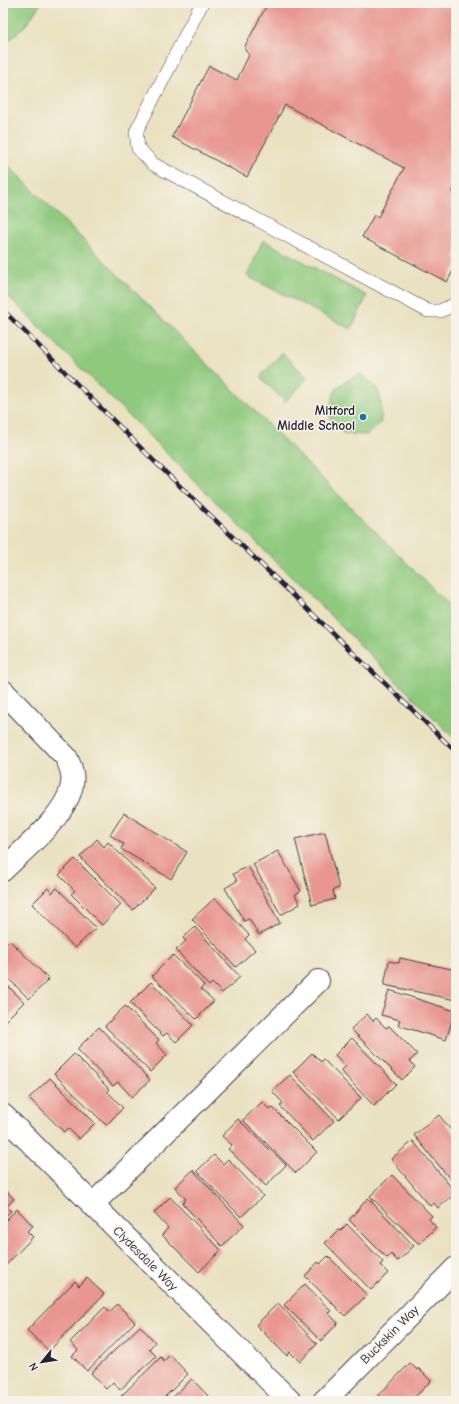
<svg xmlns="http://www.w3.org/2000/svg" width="459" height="1404" viewBox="0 0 459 1404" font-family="'Comic Neue',sans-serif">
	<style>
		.green { fill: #8ec97d; stroke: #58765c }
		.building { fill: #e8968f }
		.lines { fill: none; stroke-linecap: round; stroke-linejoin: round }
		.lane-casing { stroke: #403f4f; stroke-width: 14 }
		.street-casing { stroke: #403f4f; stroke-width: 24 }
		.lane { stroke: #fff; stroke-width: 13 }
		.street { stroke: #fff; stroke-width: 22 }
		.rail-casing { stroke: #22223b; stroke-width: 4.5 }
		.rail { stroke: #f7f3e8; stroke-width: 3; stroke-dasharray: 9; stroke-linecap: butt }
		.poi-dot { fill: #1f6fb2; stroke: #f7f3e8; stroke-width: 1.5 }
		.labels { text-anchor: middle; stroke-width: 3; stroke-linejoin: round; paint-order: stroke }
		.poi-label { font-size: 13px; font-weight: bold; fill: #22223b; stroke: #f7f3e8; text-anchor: end }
		.street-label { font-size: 13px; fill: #22223b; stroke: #f7f3e8 }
	</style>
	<rect width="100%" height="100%" fill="#f7f3e8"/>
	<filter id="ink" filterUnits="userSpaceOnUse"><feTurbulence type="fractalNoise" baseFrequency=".025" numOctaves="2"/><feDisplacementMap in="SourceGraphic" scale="8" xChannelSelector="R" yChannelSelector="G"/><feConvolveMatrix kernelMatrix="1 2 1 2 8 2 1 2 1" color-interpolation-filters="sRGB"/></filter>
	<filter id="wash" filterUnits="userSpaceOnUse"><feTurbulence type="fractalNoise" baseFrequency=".012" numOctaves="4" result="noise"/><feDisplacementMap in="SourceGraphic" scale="16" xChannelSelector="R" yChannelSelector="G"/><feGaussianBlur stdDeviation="0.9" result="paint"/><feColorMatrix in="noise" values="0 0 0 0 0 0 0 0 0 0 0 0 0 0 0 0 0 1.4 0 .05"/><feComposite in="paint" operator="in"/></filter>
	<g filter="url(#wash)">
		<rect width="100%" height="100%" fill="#eae1c0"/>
		<path class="green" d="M3 3H41L26 25 3 46Z
			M3 160 456 612V740L3 291Z
			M263 240 367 296 351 329 247 276Z
			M282 353 308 378 285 402 260 377Z
			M360 374C383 389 381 395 381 422L367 435 344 434 330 418C332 389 334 386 360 374Z"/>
		<g id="blocks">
			<path class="building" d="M268 3H456V185L452 193 456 195V254L454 257 456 258V265L447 282 362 237 374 215 378 217 404 168 285 105 247 177 172 137 209 66 237 80 249 55 245 50V46Z
				M124 813 187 852 171 879 121 849 124 844 110 835Z
				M325 832 339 888 333 890 335 899 312 905 295 839Z
				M97 839 104 847 108 842 155 888 133 910 80 857Z
				M278 851 301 891 295 895 300 904 281 915 253 864Z
				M75 859 121 905 102 925 71 894 75 891 59 875Z
				M248 866 280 923 259 935 249 919 244 921 225 888 237 881 233 874Z
				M48 888 52 893 57 888 96 928 75 948 32 904Z
				M215 898 249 935 245 939 255 950 236 967 192 919Z
				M195 927 240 977 222 993 212 983 209 986 176 950 186 941 183 938Z
				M3 940 7 944 10 941 49 979 29 999 3 973Z
				M173 955 204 985 201 989 214 1001 196 1019 152 976Z
				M400 958 456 970V1000L384 985 389 961 399 963Z
				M3 981 24 1002 3 1023Z
				M151 982 193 1025 176 1042 167 1033 163 1036 130 1003Z
				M389 990 455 1011 446 1040 398 1025 400 1020 381 1015Z
				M125 1006 159 1040 156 1043 167 1055 150 1072 105 1026Z
				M367 1014 373 1021 376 1018 386 1028 389 1026 417 1054 410 1061 415 1067 402 1080 351 1029Z
				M99 1027 150 1080 132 1097 118 1082 113 1086 77 1049Z
				M352 1038 396 1084 374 1106 341 1071 346 1066 335 1055Z
				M312 1053 321 1062 323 1059 361 1098 339 1119 293 1072Z
				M74 1054 109 1089 107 1091 123 1108 106 1125 54 1074Z
				M290 1075 334 1121 313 1141 280 1106 283 1103 272 1091Z
				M50 1078 95 1123 79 1139 68 1128 64 1132 29 1098Z
				M262 1102 269 1109 272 1107 317 1152 296 1173 243 1120Z
				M439 1115 456 1136V1175L450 1179 414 1135Z
				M238 1119 286 1165 266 1186 228 1149 232 1145 222 1136Z
				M413 1141 456 1193 438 1208 434 1203 430 1206 391 1159Z
				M214 1155 223 1164 228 1159 263 1196 241 1217 197 1171Z
				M193 1170 244 1225 222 1246 182 1203 186 1199 175 1187Z
				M392 1175 432 1216 429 1219 436 1227 419 1244 370 1196Z
				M3 1187 14 1199 6 1207 11 1211 3 1219Z
				M170 1197 221 1250 199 1272 162 1235 168 1228 154 1213Z
				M368 1198 414 1246 398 1261 391 1254 387 1258 349 1220Z
				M17 1209 33 1226 27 1231 33 1237 3 1268V1223Z
				M347 1224 383 1262 380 1265 388 1273 371 1290 325 1243 338 1230 340 1231Z
				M328 1256 367 1295 345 1316 305 1276 318 1262 320 1264Z
				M87 1278 104 1294 49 1351 27 1330 75 1281 79 1286Z
				M305 1284 331 1311 328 1313 338 1323 321 1341 284 1305Z
				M278 1303 317 1344 300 1362 290 1352 287 1356 256 1325Z
				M117 1304 135 1322 87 1371 72 1356 78 1350 70 1342 105 1307 110 1312Z
				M140 1326 155 1342 149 1349 156 1356 120 1390 113 1382 106 1389 91 1373Z
				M170 1355 188 1374 161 1401H116L161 1357 164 1361Z
				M410 1363 417 1370 418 1368 431 1381 411 1401H373Z
				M192 1379 208 1396 203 1401H169Z"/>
		</g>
	</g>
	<g filter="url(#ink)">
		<use href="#blocks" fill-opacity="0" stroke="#403f4f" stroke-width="1"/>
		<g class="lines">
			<g class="lane-casing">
				<path id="lane" d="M202 3 136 132 138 148 153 164 428 311H440L456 304"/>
			</g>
			<g class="street-casing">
				<path id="street" d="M3 691 66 757C70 765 74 774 72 784 68 814 25 848 3 870
					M3 1115 290 1401
					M92 1205 318 981
					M324 1401 456 1268"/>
			</g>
			<use href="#lane" class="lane"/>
			<use href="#street" class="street"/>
			<g class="rail-casing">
				<path id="rail" d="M3 310 157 464 456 752"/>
			</g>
			<use href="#rail" class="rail"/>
		</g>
	</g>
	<circle class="poi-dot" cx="363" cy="417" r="4"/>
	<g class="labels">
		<g class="poi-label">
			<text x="355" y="415">Mitford<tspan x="355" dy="15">Middle School</tspan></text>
		</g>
		<g class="street-label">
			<text transform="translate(146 1258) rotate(45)" y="5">Clydesdale Way</text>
			<text transform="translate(389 1334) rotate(-45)" y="5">Buckskin Way</text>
		</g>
	</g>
	<rect width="459" height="1404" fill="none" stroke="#f7f3e8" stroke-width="16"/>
	<g transform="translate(42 1362) rotate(240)" stroke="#f7f3e8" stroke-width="3" paint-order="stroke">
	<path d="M0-3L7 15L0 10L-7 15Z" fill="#22223b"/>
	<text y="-6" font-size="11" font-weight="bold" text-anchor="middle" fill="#22223b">N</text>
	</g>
</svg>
